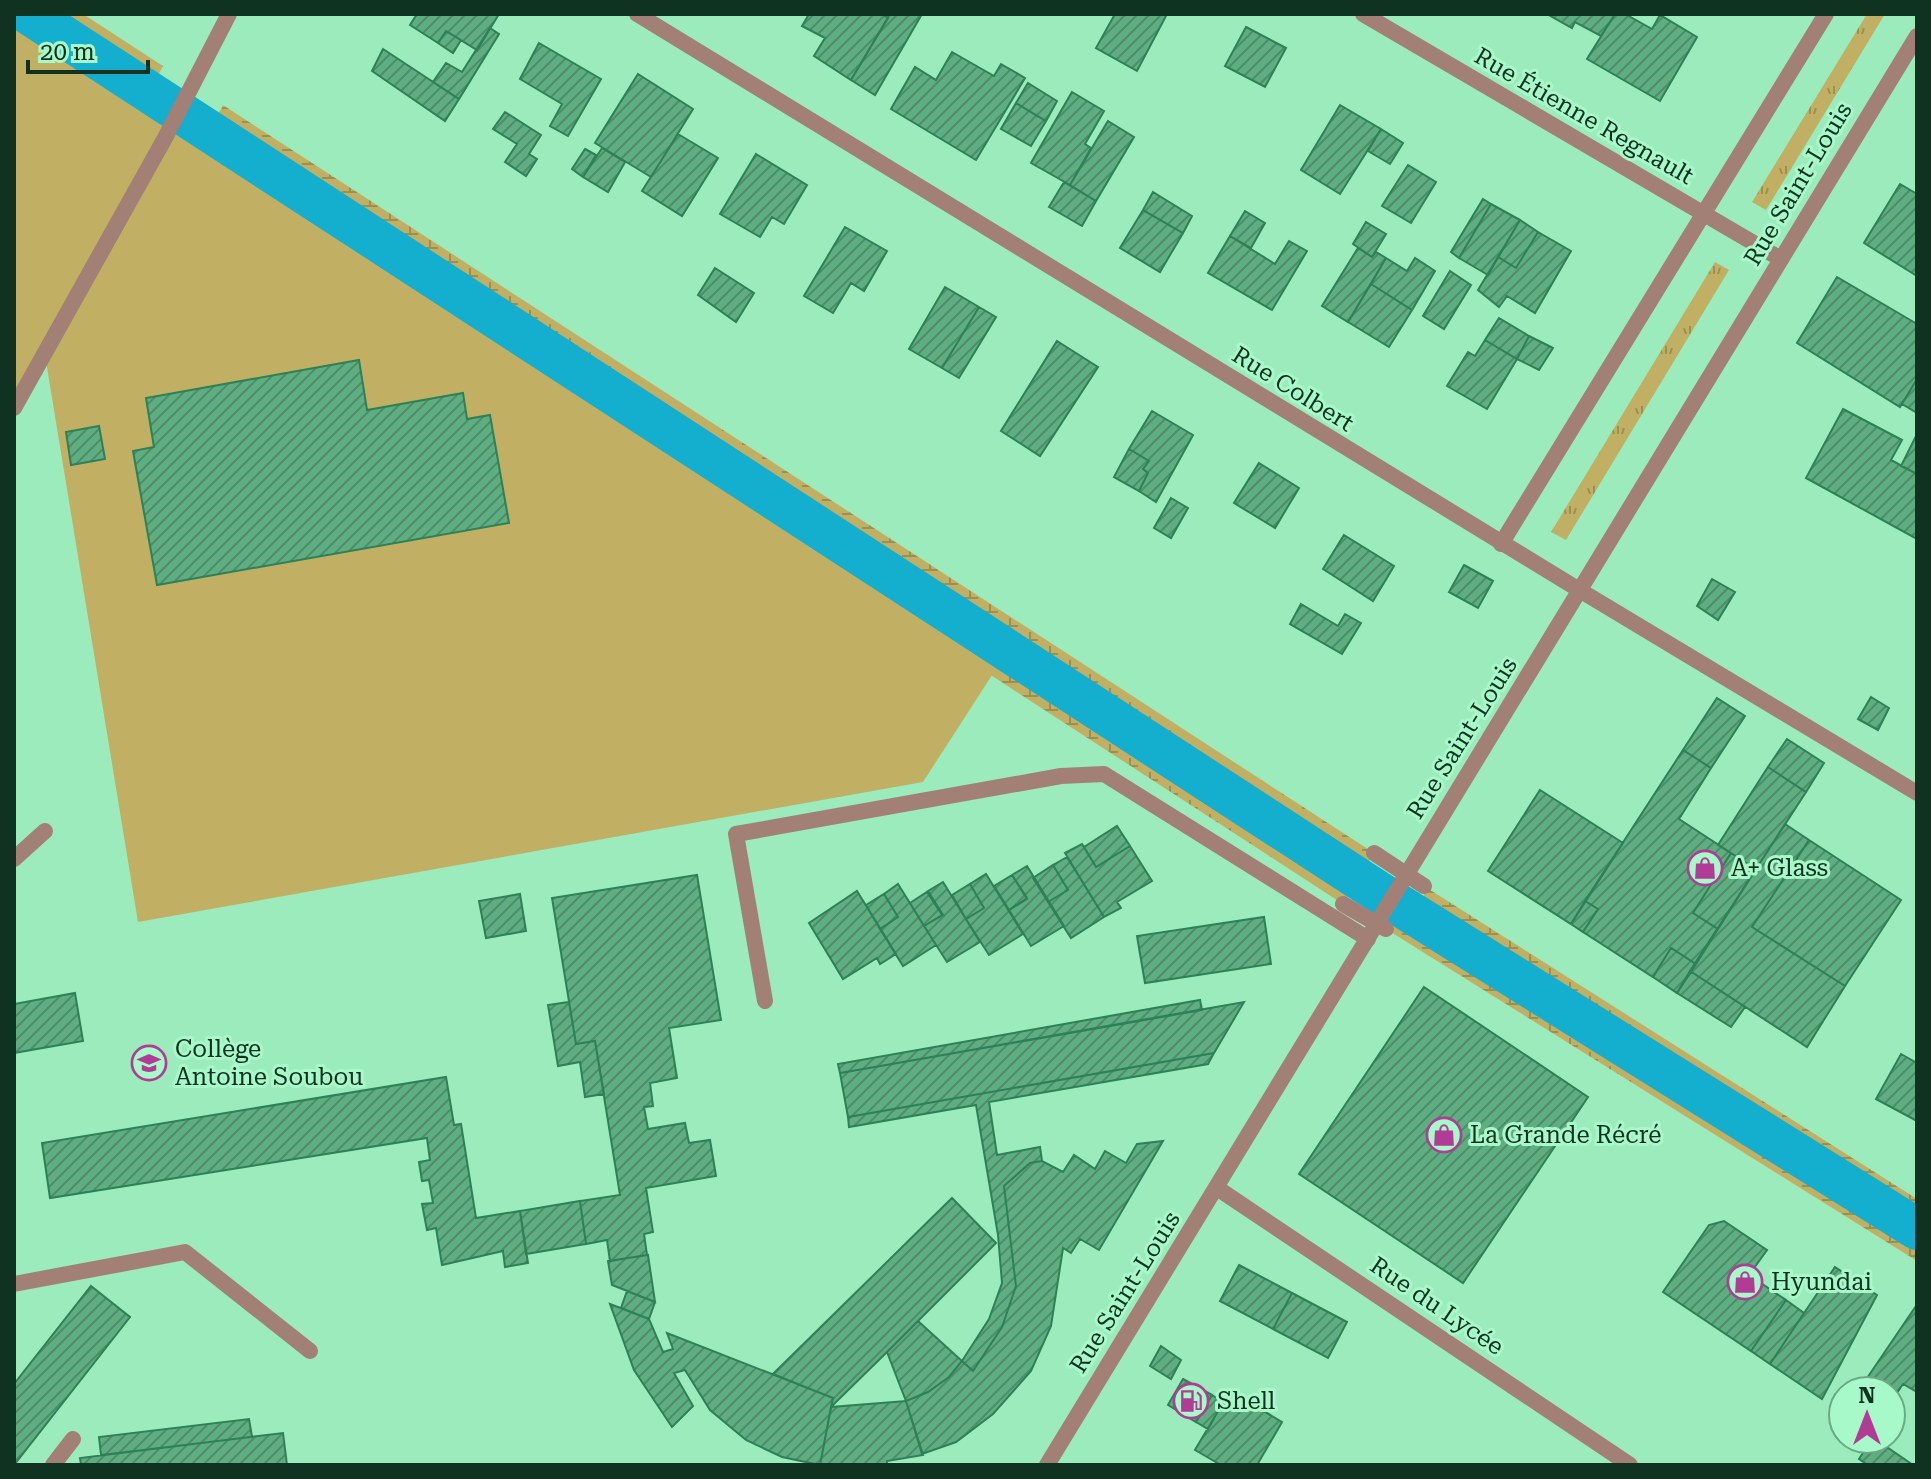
<svg xmlns="http://www.w3.org/2000/svg" width="1931" height="1479" viewBox="0 0 1931 1479" font-family="'Roboto Serif',serif">
	<style>
		.grass { fill: url(#grass-tufts) }
		.wetland { fill: url(#wetland-marsh) }
		.pitch { fill: #c1b063 }
		.lines { fill: none; stroke-linecap: round; stroke-linejoin: round }
		.canal { stroke: #14aece; stroke-width: 42 }
		.building { fill: url(#building-hatch); stroke: #2e8056; stroke-width: 2 }
		.service { stroke: #a38076; stroke-width: 16 }
		.minor { stroke: #a38076; stroke-width: 16 }
		.tertiary { stroke: #a38076; stroke-width: 16 }
		.labels { text-anchor: middle; stroke-width: 6; stroke-linejoin: round; paint-order: stroke }
		.street-label { font-size: 24px; fill: #103220; stroke: #a8f9c9 }
		.poi-label { font-size: 24px; fill: #103220; stroke: #a8f9c9; text-anchor: start }
	</style>
	<defs>
		<pattern id="grass-tufts" width="24" height="20" patternUnits="userSpaceOnUse" patternTransform="scale(2)"><rect width="24" height="20" fill="#c1b063"/><path d="M3 7l-1-3M5 7V3M7 7l1-3M15 17l-1-3M17 17v-4M19 17l1-3" fill="none" stroke="#9b9051"/></pattern>
		<pattern id="wetland-marsh" width="20" height="14" patternUnits="userSpaceOnUse" patternTransform="scale(2)"><rect width="20" height="14" fill="#c1b063"/><path d="M1 5h8M5 5V1M11 12h8M15 12V8" fill="none" stroke="#9b9051"/></pattern>
		<pattern id="building-hatch" width="6" height="6" patternUnits="userSpaceOnUse" patternTransform="scale(2)"><rect width="6" height="6" fill="#5fae82"/><path d="M-1 1l2-2M0 6l6-6M5 7l2-2" fill="none" stroke="#4d8e6a"/></pattern>
	</defs>
	<rect width="100%" height="100%" fill="#9bebbc"/>
	<path class="grass" d="M1867 14H1885L1766 210 1752 202Z
		M1715 262 1729 270 1566 540 1551 532Z"/>
	<path class="wetland" d="M14 14H83L163 66 135 119Z
		M223 105 1374 853 1343 904 195 158Z
		M1424 886 1917 1199V1261L1386 929 1424 919Z"/>
	<path class="pitch" d="M14 14H29L1007 652 923 782 138 922 45 355 14 408Z"/>
	<g class="lines">
		<path class="canal" d="M29 14 1391 900 1917 1229"/>
	</g>
	<path class="building" d="M417 14H499L477 50 446 31 438 43 410 25Z
		M809 14H881L888 18 851 80 814 56 825 38 802 26Z
		M890 14H922L875 95 851 80Z
		M1115 14H1167L1137 71 1096 48Z
		M1547 14H1615L1601 36 1575 22 1572 28Z
		M1615 14H1625L1652 29 1660 15 1697 37 1660 101 1587 59Z
		M1246 27 1286 48 1265 87 1225 66Z
		M490 28 499 34 459 99 433 82 446 63 462 72Z
		M446 31 461 40 453 53 438 43Z
		M539 43 601 79 568 136 550 126 562 104 520 79Z
		M383 49 459 99 445 121 372 71Z
		M952 52 994 76 1001 64 1025 78 976 160 891 109 915 67 936 80Z
		M638 74 693 109 651 177 595 143Z
		M1028 83 1057 101 1046 121 1016 103Z
		M1072 92 1104 111 1085 144 1091 148 1070 185 1031 163Z
		M1016 103 1046 121 1031 146 1001 129Z
		M1340 105 1381 129 1340 194 1301 170Z
		M505 112 541 135 529 154 537 159 526 176 505 162 517 144 493 129Z
		M1108 121 1134 137 1096 201 1070 185Z
		M1381 129 1403 143 1390 164 1368 151Z
		M678 134 718 158 682 216 642 191Z
		M602 148 625 162 608 192 583 177Z
		M585 149 596 155 583 177 572 169Z
		M756 154 807 185 784 224 772 217 760 237 720 214Z
		M1408 165 1436 182 1411 223 1382 206Z
		M1064 182 1096 201 1082 226 1049 207Z
		M1900 184 1917 194V276L1864 243Z
		M1153 192 1192 216 1183 233 1143 210Z
		M1483 199 1491 204 1459 258 1451 252Z
		M1491 204 1520 220 1488 275 1459 258Z
		M1143 210 1183 233 1160 272 1120 248Z
		M1245 211 1265 223 1251 248 1230 236Z
		M1520 220 1538 232 1516 268 1498 257Z
		M1366 222 1386 234 1372 257 1353 244Z
		M845 227 887 251 864 291 851 283 833 313 804 296Z
		M1538 232 1571 251 1535 313 1507 296 1499 307 1478 290 1498 257 1516 268Z
		M1230 236 1275 264 1289 241 1307 251 1272 310 1208 273Z
		M1358 248 1372 257 1376 252 1386 258 1348 322 1322 306Z
		M1386 258 1407 271 1415 258 1435 271 1412 310 1371 284Z
		M715 268 754 293 736 322 698 295Z
		M1450 271 1471 285 1444 329 1423 316Z
		M1837 277 1917 324V379L1900 407 1797 343Z
		M1371 284 1412 310 1389 347 1348 322Z
		M945 287 979 307 942 368 909 349Z
		M979 307 996 317 959 378 942 368Z
		M1499 318 1529 336 1517 359 1485 340Z
		M1529 336 1553 348 1539 370 1517 359Z
		M1485 340 1517 359 1487 409 1447 386 1468 352 1475 356Z
		M1057 341 1098 367 1040 456 1001 431Z
		M359 360 367 410 463 393 467 419 490 415 509 523 157 585 133 451 154 447 146 398Z
		M1917 379V413L1902 404Z
		M1843 409 1902 440 1891 460 1917 474V539L1806 478Z
		M1152 411 1193 435 1156 502 1139 491 1148 473 1143 469 1149 461 1129 449Z
		M99 426 105 459 71 465 66 432Z
		M1916 436 1917 437V474L1901 466Z
		M1129 449 1149 461 1143 469 1148 473 1139 491 1114 477Z
		M1259 463 1299 488 1275 528 1234 503Z
		M1171 498 1188 508 1171 538 1154 528Z
		M1344 535 1394 566 1373 601 1323 569Z
		M1464 565 1493 581 1478 608 1449 592Z
		M1712 579 1735 592 1718 620 1697 606Z
		M1301 604 1338 626 1345 614 1361 623 1342 654 1290 624Z
		M1871 697 1889 708 1878 730 1858 719Z
		M1717 698 1745 716 1711 768 1683 750Z
		M1787 739 1824 763 1806 792 1768 767Z
		M1683 750 1711 768 1679 819 1731 853 1693 913 1718 929 1696 964 1671 948 1653 977 1583 932 1598 909 1585 901Z
		M1768 767 1806 792 1756 869 1718 845Z
		M1540 790 1623 843 1571 924 1488 871Z
		M1785 824 1809 840 1752 927 1845 986 1807 1047 1690 971Z
		M1117 826 1130 846 1096 867 1084 847Z
		M1809 840 1901 900 1845 986 1752 927Z
		M1082 844 1096 867 1130 846 1152 881 1117 902 1121 908 1104 917 1065 853Z
		M1731 853 1756 869 1718 929 1693 913Z
		M1067 857 1104 917 1071 938 1048 902 1068 890 1053 865Z
		M1053 865 1068 890 1048 902 1033 878Z
		M1027 866 1064 926 1031 946 1009 910 1027 899 1012 875Z
		M986 874 1023 934 989 955 966 919 984 908 970 884Z
		M697 875 721 1020 669 1028 677 1078 650 1083 653 1106 644 1107 648 1129 685 1123 689 1143 710 1140 716 1176 646 1188 653 1232 644 1234 647 1255 610 1261 607 1240 586 1244 580 1201 620 1195 595 1041 576 1044 552 898Z
		M1012 875 1027 898 1009 910 994 886Z
		M943 882 980 942 947 962 924 926 943 915 928 891Z
		M898 884 936 945 903 966 880 929 898 917 884 894Z
		M970 884 984 908 966 919 952 895Z
		M857 891 896 954 880 964 877 958 843 979 809 923Z
		M927 892 942 915 924 926 910 903Z
		M520 894 526 931 486 938 479 901Z
		M884 894 898 917 880 929 866 905Z
		M1585 901 1598 909 1583 932 1571 924Z
		M1264 917 1271 964 1145 983 1137 936Z
		M1671 948 1696 964 1677 993 1653 977Z
		M1690 971 1745 1007 1731 1027 1677 993Z
		M1424 987 1588 1097 1463 1283 1299 1174Z
		M75 993 83 1041 14 1053V1004Z
		M1200 1000 1202 1010 840 1073 838 1064Z
		M569 1002 576 1044 595 1041 604 1094 585 1097 580 1062 558 1066 548 1005Z
		M1244 1002 1214 1053 848 1117 840 1073Z
		M1214 1053 1208 1064 989 1102 997 1155 1040 1147 1042 1161 1030 1163 1004 1186 1016 1286 1002 1327 973 1371 962 1361 989 1319 1002 1283 998 1235 976 1105 849 1127 848 1117Z
		M1901 1054 1917 1063V1121L1876 1099Z
		M446 1077 454 1125 461 1124 476 1218 520 1211 528 1263 505 1267 503 1251 442 1265 436 1228 427 1230 422 1204 433 1203 429 1180 422 1181 419 1162 430 1160 427 1138 50 1198 42 1143Z
		M1163 1141 1099 1250 1080 1239 1071 1253 1063 1248 1051 1326 1031 1371 993 1414 956 1442 922 1454 906 1401 928 1392 949 1377 962 1361 973 1371 1002 1327 1016 1286 1004 1186 1030 1163 1042 1161 1063 1172 1074 1155 1095 1169 1105 1151 1126 1163 1137 1144Z
		M952 1198 996 1243 887 1352 831 1407 833 1398 773 1374Z
		M580 1201 586 1244 526 1254 520 1211Z
		M1724 1221 1767 1250 1749 1275 1786 1300 1751 1351 1663 1292 1709 1225Z
		M648 1255 655 1302 612 1285 608 1261Z
		M1239 1265 1292 1293 1273 1329 1220 1301Z
		M1835 1267 1877 1295 1822 1399 1770 1364Z
		M91 1286 130 1317 14 1465V1384Z
		M627 1291 655 1302 649 1319 621 1308Z
		M1292 1293 1347 1322 1328 1358 1273 1329Z
		M1786 1300 1804 1313 1770 1364 1751 1351Z
		M610 1304 649 1319 663 1352 673 1349 667 1333 833 1398 820 1465 782 1457 746 1440 710 1410 685 1370 674 1373 693 1406 672 1427 634 1370Z
		M1916 1306 1917 1392 1903 1384 1891 1402V1391H1866L1861 1387Z
		M918 1321 962 1361 949 1377 928 1392 906 1401 887 1352Z
		M1161 1346 1181 1360 1171 1379 1150 1366Z
		M1183 1379 1212 1395 1196 1422 1168 1405Z
		M1230 1391 1282 1422 1257 1465H1221L1195 1450Z
		M1212 1395 1223 1402 1208 1429 1196 1422Z
		M906 1401 923 1455 887 1461V1465H820L831 1407Z
		M249 1419 252 1437 101 1455 99 1437Z
		M283 1433 287 1465H81L80 1458Z
		M1872 1439H1875L1913 1465H1868L1859 1459Z"/>
	<g class="lines">
		<path class="service" d="M1501 544 1826 14
			M1374 853 1424 886
			M14 859 45 831
			M1343 904 1386 929
			M765 1001 736 834 1061 776 1104 774 1368 939
			M14 1284 185 1252 310 1351"/>
		<path class="minor" d="M637 14 1581 591
			M1363 14 1781 259
			M53 1465 73 1439"/>
		<path class="tertiary" d="M14 408 165 138 229 14
			M1581 591 1917 793
			M1217 1188 1630 1465
			M1047 1465 1917 36"/>
	</g>
	<defs>
		<g id="shop-ring" transform="scale(1.8)"><circle r="9.5" fill="#a8f9c9" stroke="#b03c96" stroke-width="1.5"/><path d="M-5-2.5h2.3a2.7 3.5 0 0 1 5.4 0H5L5.5 6h-11ZM-1.5-2.5h3a1.5 2.3 0 0 0-3 0Z" fill="#b03c96"/></g>
		<g id="school-ring" transform="scale(1.8)"><circle r="9.5" fill="#a8f9c9" stroke="#b03c96" stroke-width="1.5"/><path d="M0-5L7-2L0 1L-7-2ZM-4 1L0 2.5L4 1V4Q0 6-4 4Z" fill="#b03c96"/></g>
		<g id="fuel-ring" transform="scale(1.8)"><circle r="9.5" fill="#a8f9c9" stroke="#b03c96" stroke-width="1.5"/><path d="M-5.5-6h7V0h2V4h1.3V-2.5L3-4.5l.8-.8L6-3V5H2.5V1h-1V6h-7ZM-4.2-4.7v3.2H.2V-4.7Z" fill="#b03c96"/></g>
	</defs>
	<g fill-rule="evenodd">
		<use href="#shop-ring" x="1705" y="868"/>
		<use href="#school-ring" x="149" y="1063"/>
		<use href="#shop-ring" x="1444" y="1135"/>
		<use href="#shop-ring" x="1745" y="1282"/>
		<use href="#fuel-ring" x="1191" y="1401"/>
	</g>
	<g class="labels">
		<g class="street-label">
			<text transform="translate(1584 116) rotate(30)" y="8">Rue Étienne Regnault</text>
			<text transform="translate(1798 184) rotate(-59)" y="8">Rue Saint-Louis</text>
			<text transform="translate(1293 389) rotate(32)" y="8">Rue Colbert</text>
			<text transform="translate(1462 738) rotate(-58)" y="8">Rue Saint-Louis</text>
			<text transform="translate(1125 1292) rotate(-58)" y="8">Rue Saint-Louis</text>
			<text transform="translate(1437 1306) rotate(34)" y="8">Rue du Lycée</text>
		</g>
		<g class="poi-label">
			<text x="1731" y="876">A+ Glass</text>
			<text x="175" y="1057">Collège<tspan x="175" dy="28">Antoine Soubou</tspan></text>
			<text x="1470" y="1143">La Grande Récré</text>
			<text x="1771" y="1290">Hyundai</text>
			<text x="1217" y="1409">Shell</text>
		</g>
	</g>
	<rect width="1931" height="1479" fill="none" stroke="#103220" stroke-width="32"/>
	<g transform="translate(1867 1415)"><circle r="38" fill="#a8f9c9" stroke="#6ba985" stroke-width="2"/>
	<path d="M0-6L14 30L0 20L-14 30Z" fill="#b03c96"/>
	<text y="-12" font-size="22" font-weight="bold" text-anchor="middle" fill="#103220">N</text>
	</g>
	<path d="M28 60v12h120v-12" fill="none" stroke="#103220" stroke-width="4"/>
	<text x="40" y="60" font-size="24" fill="#103220" stroke="#a8f9c9" stroke-width="6" paint-order="stroke">20 m</text>
</svg>
